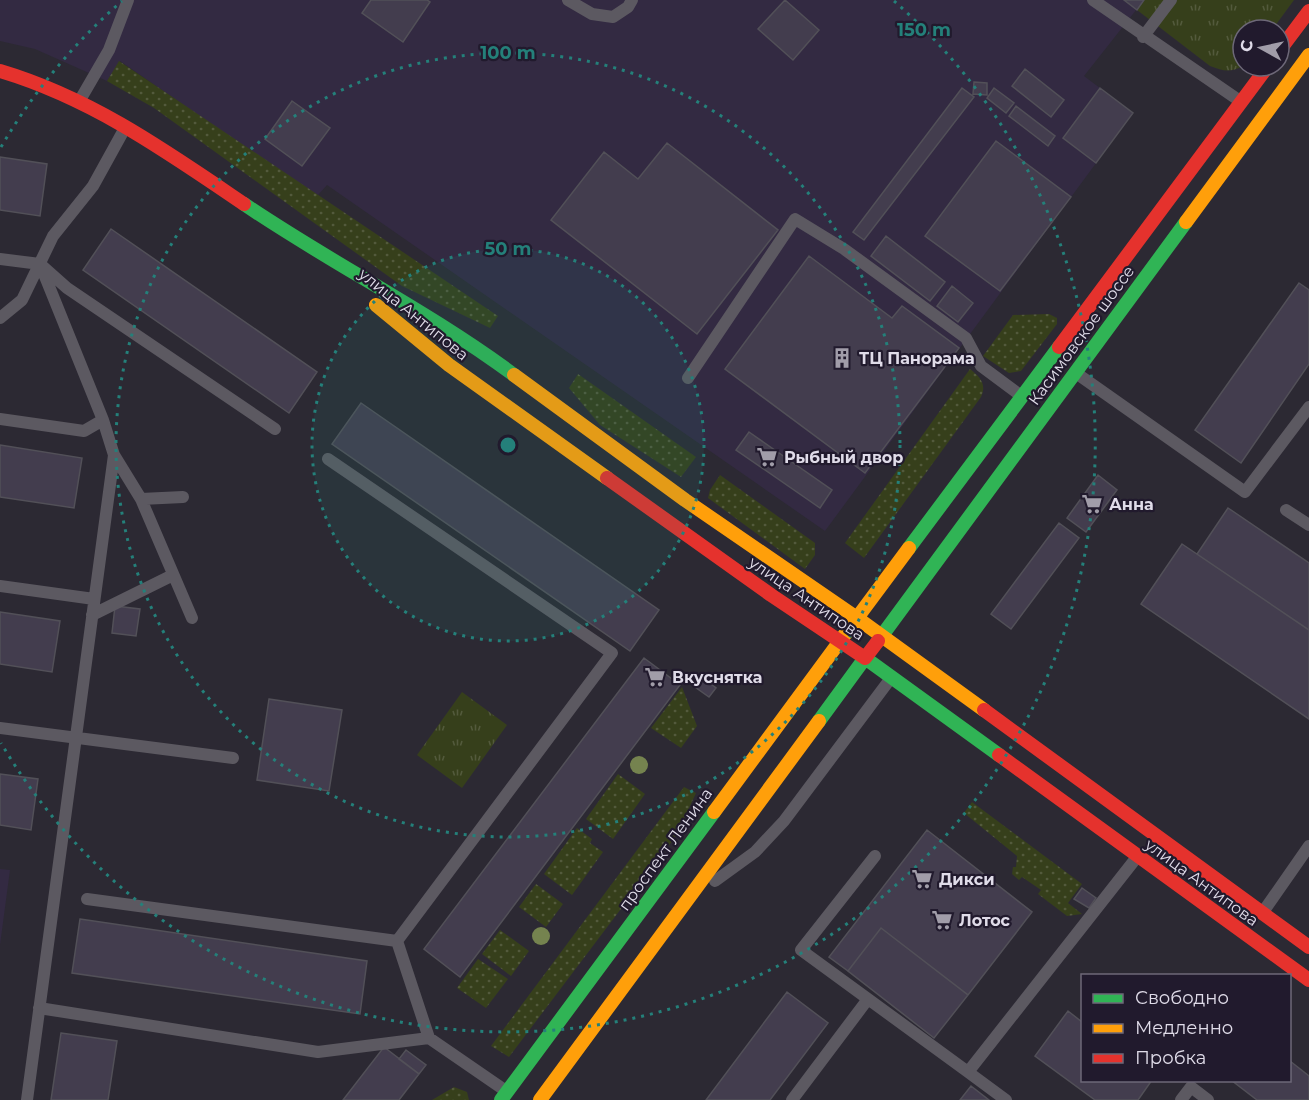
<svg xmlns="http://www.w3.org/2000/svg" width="1309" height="1100" viewBox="0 0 1309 1100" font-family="Montserrat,sans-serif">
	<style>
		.built { fill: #332a42 }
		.grass { fill: url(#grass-dots) }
		.park { fill: url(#park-tufts) }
		.building { fill: #433d4e; stroke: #525058; stroke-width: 1.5 }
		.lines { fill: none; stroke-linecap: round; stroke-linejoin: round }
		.lane { stroke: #5c5961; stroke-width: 12 }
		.fast { stroke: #30b455; stroke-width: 14 }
		.slow { stroke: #ff9f0a; stroke-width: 14 }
		.jam { stroke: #e5322d; stroke-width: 14 }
		.tree { fill: #75834f }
		.ring { fill: none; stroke: #24807a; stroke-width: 3; stroke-dasharray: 3 6 }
		.labels { text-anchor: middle; stroke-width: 4.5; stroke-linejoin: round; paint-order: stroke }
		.street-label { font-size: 16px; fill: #e0dce9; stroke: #211a2d }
		.poi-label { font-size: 16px; font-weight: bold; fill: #e0dce9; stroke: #211a2d; text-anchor: start }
		.centre { fill: #24807a; stroke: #211a2d; stroke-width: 3 }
		.ring-label { font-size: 18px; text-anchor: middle; font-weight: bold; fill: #24807a; stroke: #211a2d; stroke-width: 4.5; stroke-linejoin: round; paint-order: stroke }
	</style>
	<defs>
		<pattern id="grass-dots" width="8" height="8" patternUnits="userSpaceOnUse" patternTransform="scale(1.5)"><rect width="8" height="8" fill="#363f1b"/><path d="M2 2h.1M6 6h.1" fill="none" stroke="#535a3c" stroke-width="1.8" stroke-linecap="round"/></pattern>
		<pattern id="park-tufts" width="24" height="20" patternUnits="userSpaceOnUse" patternTransform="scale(1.5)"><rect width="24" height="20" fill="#363f1b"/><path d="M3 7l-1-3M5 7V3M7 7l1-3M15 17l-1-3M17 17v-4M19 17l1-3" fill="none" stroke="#535a3c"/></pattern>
	</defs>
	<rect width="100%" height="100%" fill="#2c2933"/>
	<path class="built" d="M0 0H1144L1084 76 1133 113 825 531 327 185 318 195 298 184 120 61 107 81 35 49 0 41Z
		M0 869 10 870 0 945Z"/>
	<path class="grass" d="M119 61 498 316 490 328 402 286 154 108 107 81Z
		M1049 314 1057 318V324L1021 371 1009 373 983 356 1013 315Z
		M970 369C980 377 987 384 981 397L864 558 845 543Z
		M578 374 696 457 681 477 600 425 569 388Z
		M720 475 815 543V555L805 569 708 498 710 490Z
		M682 687 697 726 681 748 651 728Z
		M618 774 645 794 613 839 586 819Z
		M684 787 696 793 676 836 509 1057 491 1046Z
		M972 802 1082 884 1068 903 1082 914 1067 916 1038 894 1041 890 1022 877 1019 880 1012 874 1013 867H1016L1017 856 964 813Z
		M577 828 592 839 590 843 603 852 572 895 544 874Z
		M536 884 563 904 546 927 519 907Z
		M500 930 529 951 511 976 482 954Z
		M478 959 508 979 486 1008 457 988Z
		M454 1087 467 1092 469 1100H432Z"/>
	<path class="park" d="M1144 0H1294L1272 30H1243V66C1230 73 1223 71 1210 66L1137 10Z
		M462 692 507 725 462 788 417 755Z"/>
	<path class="building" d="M371 0H427L430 2 403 42 362 13Z
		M785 0 819 30 793 60 758 29Z
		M1124 0H1144L1137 10Z
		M1025 69 1064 100 1051 117 1012 86Z
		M974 82 987 83V95L973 94Z
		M962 88 974 97 864 240 853 232Z
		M994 88 1014 103 1006 113 987 98Z
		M1100 88 1133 113 1096 163 1063 138Z
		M292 101 330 128 302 166 265 139Z
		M1016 106 1055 136 1048 146 1009 116Z
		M996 141 1071 197 1000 291 925 236Z
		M667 143 778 230 697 334 551 220 604 152 638 179Z
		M0 157 47 164 40 216 0 210Z
		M111 229 317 372 289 413 83 270Z
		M886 236 945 282 930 301 871 256Z
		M809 256 892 318 902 306 959 348 865 473 725 369Z
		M1299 283 1309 290V364L1241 463 1195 430Z
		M952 286 973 303 958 322 937 306Z
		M361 403 659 610 630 651 332 444Z
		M749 432 832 490 820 508 736 450Z
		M0 445 82 458 74 508 0 497Z
		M1098 475 1117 490 1086 532 1067 518Z
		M1228 508 1309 563V630L1197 554Z
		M1059 523 1079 538 1011 629 991 614Z
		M1182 544 1309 630V719L1141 604Z
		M115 606 140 609 136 636 112 633Z
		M0 612 60 621 52 672 0 664Z
		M644 658 680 685 460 977 424 949Z
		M702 677 716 688 709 697 695 687Z
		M269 699 342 710 329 791 257 780Z
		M0 774 38 779 31 830 0 825Z
		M927 830 1032 912 968 995 881 928 848 971 829 957Z
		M1082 888 1096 898 1089 908 1074 899Z
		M80 919 367 961 360 1014 72 973Z
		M881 928 968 995 934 1038 848 971Z
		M787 992 828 1023 770 1100H706Z
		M1068 1011 1082 1022V1080H1152L1138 1100H1095L1035 1056Z
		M61 1033 117 1041 108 1100H51Z
		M384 1047 419 1074 399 1100H343Z
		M406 1050 426 1065 419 1074 399 1059Z
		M1290 1061 1309 1076V1100H1257L1231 1080H1290Z
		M971 1086 989 1100H960Z"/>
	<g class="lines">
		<path class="lane" d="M568 0 592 14 613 17 628 7 632 0
			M1093 0 1240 101
			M1143 37 1171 0
			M80 100 109 50 128 0
			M0 259 40 264 67 288 275 429
			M0 318 22 300 53 236 93 186 125 128
			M1076 373 1245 492 1309 407
			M688 378 795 219 844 249 966 338 981 366 1020 395
			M0 419 84 431 103 420
			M114 455 141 499 192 618
			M141 499 183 497
			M1286 510 1309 525
			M0 586 94 599
			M92 615 173 575
			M0 728 233 758
			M875 856 801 950 968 1072 1137 857
			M715 881 755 852 784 821 891 678
			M87 899 397 941 612 653 328 459
			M1263 912 1309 846
			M397 941 429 1038 506 1091
			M39 1008 318 1052 429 1038
			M968 1072 1006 1100
			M27 1100 114 455 103 420 40 264
			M792 1100 868 999
			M1181 1100 1191 1087 1208 1100"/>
		<path class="fast" d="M244 204C332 264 428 311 514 375
			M909 548 1059 347
			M878 641 1186 222
			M819 721 865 658 999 755
			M501 1100 714 812"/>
		<path class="slow" d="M1186 222 1309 55
			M376 305 449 365 607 478
			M514 375 685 500 857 618 909 548
			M714 812 857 618 984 710
			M540 1100 819 721"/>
		<path class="jam" d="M1279 51 1309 11
			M0 71C91 98 166 151 244 204
			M1059 347 1268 66
			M607 478 771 595 865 658 878 641
			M984 710 1309 947
			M999 755 1309 980"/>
	</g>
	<g class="tree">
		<circle cx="639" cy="765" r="9"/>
		<circle cx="541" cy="936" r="9"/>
	</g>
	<circle cx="508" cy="445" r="196" fill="#24807a" fill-opacity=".12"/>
	<g class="ring">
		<circle cx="508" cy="445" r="196"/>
		<circle cx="508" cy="445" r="392"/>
		<path d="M1 147A588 588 0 0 1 122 1M894 1A588 588 0 1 1 1 743"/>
	</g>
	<defs>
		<g id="building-bare" transform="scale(1.62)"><path d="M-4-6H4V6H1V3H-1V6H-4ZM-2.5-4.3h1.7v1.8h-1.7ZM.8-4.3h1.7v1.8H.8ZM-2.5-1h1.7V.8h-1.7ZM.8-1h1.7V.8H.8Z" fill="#a19da9" stroke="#211a2d" stroke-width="2.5" paint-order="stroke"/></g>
		<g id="supermarket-bare" transform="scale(1.62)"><path d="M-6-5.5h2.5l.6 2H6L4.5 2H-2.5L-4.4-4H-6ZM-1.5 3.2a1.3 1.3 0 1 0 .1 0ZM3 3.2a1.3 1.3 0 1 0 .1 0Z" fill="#a19da9" stroke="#211a2d" stroke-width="2.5" paint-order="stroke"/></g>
	</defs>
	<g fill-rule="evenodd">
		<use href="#building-bare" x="842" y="358"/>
		<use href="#supermarket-bare" x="767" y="457"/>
		<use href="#supermarket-bare" x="1092" y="504"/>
		<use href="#supermarket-bare" x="655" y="677"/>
		<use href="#supermarket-bare" x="922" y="879"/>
		<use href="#supermarket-bare" x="942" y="920"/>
	</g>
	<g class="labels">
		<g class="street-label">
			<text transform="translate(414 314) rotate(39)" y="6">улица Антипова</text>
			<text transform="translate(1081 335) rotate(-54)" y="6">Касимовское шоссе</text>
			<text transform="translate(807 598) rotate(34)" y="6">улица Антипова</text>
			<text transform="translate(665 849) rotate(-54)" y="6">проспект Ленина</text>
			<text transform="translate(1202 882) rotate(36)" y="6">улица Антипова</text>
		</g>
		<g class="poi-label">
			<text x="859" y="364">ТЦ Панорама</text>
			<text x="784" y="463">Рыбный двор</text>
			<text x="1109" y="510">Анна</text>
			<text x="672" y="683">Вкуснятка</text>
			<text x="939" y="885">Дикси</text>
			<text x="959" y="926">Лотос</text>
		</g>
	</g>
	<circle cx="508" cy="445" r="9" class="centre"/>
	<g class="ring-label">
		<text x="924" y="36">150 m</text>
		<text x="508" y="59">100 m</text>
		<text x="508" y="255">50 m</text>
	</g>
	<rect x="1081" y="974" width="210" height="108" fill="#211a2d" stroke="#6d6878" stroke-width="1.5"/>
	<rect x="1093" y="994" width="30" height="9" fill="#30b455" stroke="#6d6878" stroke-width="1.5"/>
	<text x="1135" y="1004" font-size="18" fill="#e0dce9">Свободно</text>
	<rect x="1093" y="1024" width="30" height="9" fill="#ff9f0a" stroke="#6d6878" stroke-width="1.5"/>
	<text x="1135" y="1034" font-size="18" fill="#e0dce9">Медленно</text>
	<rect x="1093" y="1054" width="30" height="9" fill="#e5322d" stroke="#6d6878" stroke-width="1.5"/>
	<text x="1135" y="1064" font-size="18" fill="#e0dce9">Пробка</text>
	<g transform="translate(1261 48) rotate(278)"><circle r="28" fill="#211a2d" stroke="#6d6878" stroke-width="1.5"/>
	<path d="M0-4.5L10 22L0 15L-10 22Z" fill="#a19da9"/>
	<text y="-9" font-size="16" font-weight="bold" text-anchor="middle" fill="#e0dce9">С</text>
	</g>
</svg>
